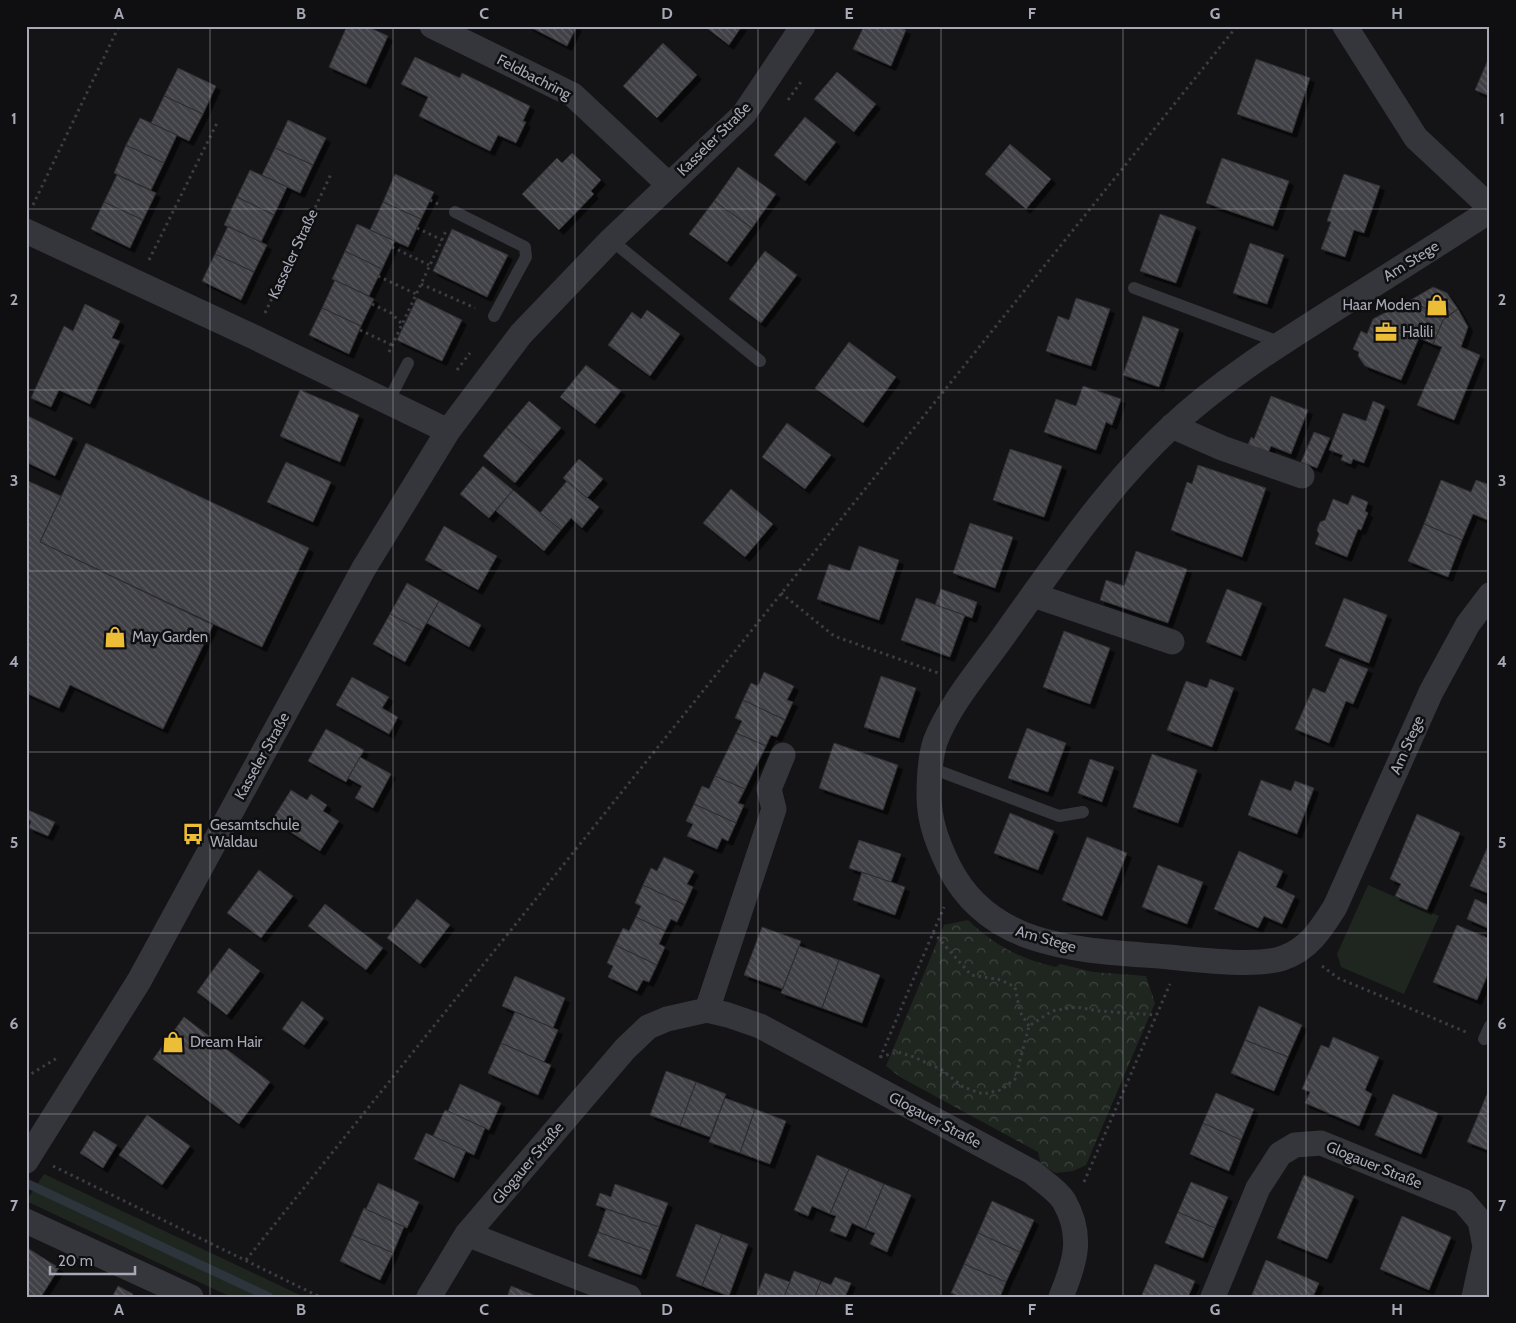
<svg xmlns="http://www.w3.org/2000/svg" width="1516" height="1323" viewBox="0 0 1516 1323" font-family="Cabin,sans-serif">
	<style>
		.grass { fill: #1f2620 }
		.forest { fill: url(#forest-crowns) }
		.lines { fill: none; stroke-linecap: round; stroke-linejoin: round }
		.stream { stroke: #2d343b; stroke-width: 9 }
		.building { fill: url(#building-back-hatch); stroke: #2f2e32; filter: url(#shadow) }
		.path { stroke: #3b3d42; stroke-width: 3; stroke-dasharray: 2.5 4; stroke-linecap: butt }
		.lane { stroke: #35363b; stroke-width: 12 }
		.street { stroke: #35363b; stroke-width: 25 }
		.grid { fill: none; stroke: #a7aab6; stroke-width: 1; stroke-opacity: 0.55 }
		.labels { text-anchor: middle; stroke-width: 5; stroke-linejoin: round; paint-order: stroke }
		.street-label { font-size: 15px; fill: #a7aab6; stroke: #0f0f11 }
		.poi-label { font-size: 15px; fill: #a7aab6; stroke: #0f0f11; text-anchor: start }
		.neatline { fill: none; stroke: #a7aab6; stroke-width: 2 }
		.grid-label { font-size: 16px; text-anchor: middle; font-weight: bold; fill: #a7aab6 }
	</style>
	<defs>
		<pattern id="forest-crowns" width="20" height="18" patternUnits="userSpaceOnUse" patternTransform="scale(1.25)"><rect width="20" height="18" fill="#1f2620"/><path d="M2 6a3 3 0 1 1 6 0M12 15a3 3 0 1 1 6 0" fill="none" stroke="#3d433e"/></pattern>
		<pattern id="building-back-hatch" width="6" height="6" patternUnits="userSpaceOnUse" patternTransform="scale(1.25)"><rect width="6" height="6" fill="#414146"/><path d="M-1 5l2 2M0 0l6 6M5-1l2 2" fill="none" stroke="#5a5a5e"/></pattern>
		<filter id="shadow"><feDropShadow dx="4.5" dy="4.5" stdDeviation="0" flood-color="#0009"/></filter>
	</defs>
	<rect width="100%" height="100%" fill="#141416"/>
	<path class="grass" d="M1368 885 1439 916 1404 994 1341 967 1337 954Z
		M44 1174 304 1297H231L26 1201Z"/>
	<path class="forest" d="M968 920C994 945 1020 959 1056 967L1060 964 1093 972 1146 976 1155 1003 1086 1165 1073 1171 1056 1173 1041 1165 1038 1152 900 1077 886 1066 944 925Z"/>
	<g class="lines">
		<path class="stream" d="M26 1183 269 1297"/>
	</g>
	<path class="building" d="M347 26H366L388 36 366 84 329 67Z
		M528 26H577L567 46Z
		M704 26H742L729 45Z
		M864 26H897L906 30 891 66 853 49Z
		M663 43 697 75 657 118 623 86Z
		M1490 55V96L1475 90Z
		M415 57 460 78 462 73 530 106 523 121 526 122 516 143 498 135 490 151 419 116 428 97 401 84Z
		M1256 59 1310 78 1292 133 1237 114Z
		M178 68 216 86 203 114 164 96Z
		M837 72 876 104 854 132 814 99Z
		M164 96 203 114 189 141 151 123Z
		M805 117 836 142 805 181 774 155Z
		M140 118 177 135 164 163 126 145Z
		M288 120 326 138 313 165 275 148Z
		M1010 144 1051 179 1026 209 985 174Z
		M126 145 164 163 151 190 114 173Z
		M275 148 313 165 300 193 262 175Z
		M572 153 601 180 591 191 594 194 559 230 522 194 557 158 562 163Z
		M1222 158 1289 181 1273 226 1206 203Z
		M738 167 776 194 752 228 714 201Z
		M250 170 287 187 274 215 237 197Z
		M395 174 434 192 421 219 383 202Z
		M1344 174 1380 186 1364 233 1354 230 1345 257 1321 249 1331 222 1327 221Z
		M117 175 156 193 143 220 104 202Z
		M237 197 274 215 261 242 224 225Z
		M714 201 752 228 727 262 689 234Z
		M104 202 143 220 130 248 91 229Z
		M383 202 421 219 408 247 370 230Z
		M1160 214 1196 227 1176 283 1140 271Z
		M357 224 395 241 382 269 345 251Z
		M228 226 267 245 254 272 215 254Z
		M452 229 508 255 487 297 433 271Z
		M1250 243 1284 255 1267 304 1233 293Z
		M345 251 382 269 369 296 332 279Z
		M765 251 797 275 761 323 729 299Z
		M215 254 254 272 241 300 202 281Z
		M335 280 374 299 361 326 322 308Z
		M1433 287 1447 293 1458 309 1446 317 1409 301Z
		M417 298 462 320 442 361 397 340Z
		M1076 298 1110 309 1091 366 1046 351 1058 316 1069 320Z
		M1409 301 1446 317 1443 320 1433 344 1419 338 1401 380 1365 366 1358 356 1359 352 1353 349 1361 331 1367 334 1373 319 1392 309 1401 312 1405 304Z
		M85 304 120 321 112 338 120 341 90 404 59 390 51 407 31 398 64 326 73 331Z
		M322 308 361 326 349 354 309 335Z
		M1458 309 1468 327 1461 347 1480 355 1454 420 1417 405 1442 347 1433 344 1443 320Z
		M647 310 680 334 650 376 608 345 632 312 641 319Z
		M1143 316 1179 329 1159 387 1123 375Z
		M849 342 896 377 863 423 815 388Z
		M586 365 621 391 595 424 560 397Z
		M1083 386 1121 399 1112 425 1106 422 1096 450 1044 432 1056 399 1076 406Z
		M300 390 359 415 340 462 280 436Z
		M1271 396 1308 410 1291 454 1271 446 1266 458 1246 450 1251 437 1254 439Z
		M529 401 561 428 538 455 506 428Z
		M1373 401 1385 406 1364 463 1353 459 1351 464 1341 460 1343 455 1329 450 1343 413 1366 421Z
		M26 415 73 438 55 476 26 462Z
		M787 423 831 455 805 489 762 457Z
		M506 428 538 455 515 483 483 456Z
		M1314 432 1330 438 1317 468 1301 462Z
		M86 443 309 548 262 647 40 542Z
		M1010 449 1062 466 1044 517 993 500Z
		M579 459 603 479 587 498 563 478Z
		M286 462 331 482 313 522 267 502Z
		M1198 465 1266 488 1242 557 1171 530 1187 482 1192 484Z
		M483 466 513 490 489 518 460 494Z
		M26 480 61 496 40 542 213 625 163 729 70 685 59 708 26 693Z
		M1441 480 1471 492 1476 480 1490 485V521L1473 514 1462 540 1424 524Z
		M567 481 599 507 582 528 571 518 561 530 540 513Z
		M731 489 773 524 745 557 703 523Z
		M513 490 561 530 544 551 496 511Z
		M1352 495 1368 502 1365 511 1368 513 1361 530 1358 529 1347 557 1315 544 1319 534 1317 530 1320 522 1325 520 1333 499 1348 505Z
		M970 523 1013 537 995 588 953 573Z
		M1424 524 1462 540 1448 577 1408 561Z
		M444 526 497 556 478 590 425 560Z
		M859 546 899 560 879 620 817 599 829 564 850 571Z
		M1136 551 1187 569 1168 623 1100 600 1106 580 1124 586Z
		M407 583 439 601 422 631 390 614Z
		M941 589 977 602 972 618 935 605Z
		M1227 589 1262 603 1241 656 1206 642Z
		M916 598 965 615 950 657 901 640Z
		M1344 598 1387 615 1369 663 1325 646Z
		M439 601 481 625 469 647 427 623Z
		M390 614 422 631 405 662 373 644Z
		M1064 631 1110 648 1090 704 1043 687Z
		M1340 658 1368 669 1353 704 1346 701 1329 743 1295 729 1313 688 1325 693Z
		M764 672 794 686 787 700 793 702 785 720 743 700 751 683 758 686Z
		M881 676 916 688 899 738 864 727Z
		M352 677 389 697 382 708 398 717 389 734 336 705Z
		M1210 679 1234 688 1212 747 1167 730 1186 681 1207 688Z
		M743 700 785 720 777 737 771 735 766 746 736 733 742 721 735 718Z
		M1027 728 1066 743 1048 792 1008 778Z
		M326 729 364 750 346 782 308 761Z
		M736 733 766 746 745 789 715 776Z
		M834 743 898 765 883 810 819 788Z
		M1152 754 1197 770 1178 823 1133 807Z
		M360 757 391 774 373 808 355 798 362 786 348 778Z
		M1090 759 1114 767 1102 802 1078 793Z
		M715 776 745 789 738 803 744 805 736 823 694 804 702 786 709 789Z
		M1261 780 1291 791 1295 781 1314 788 1297 834 1248 815Z
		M291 790 307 800 311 794 327 805 323 811 339 821 320 851 272 820Z
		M694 804 736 823 728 841 722 838 717 849 687 836 693 824 686 821Z
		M26 809 55 822 48 836 29 828 31 821 26 819Z
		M1010 813 1054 831 1038 870 994 853Z
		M1417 814 1460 833 1427 910 1395 896 1401 884 1390 879Z
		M1087 837 1127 853 1102 916 1062 900Z
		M859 840 901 854 891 882 849 868Z
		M1490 842V894L1470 886Z
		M1239 851 1283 871 1276 887 1295 896 1282 924 1264 916 1258 928 1214 909Z
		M664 857 694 871 687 884 693 887 685 905 643 885 651 868 657 871Z
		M1158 865 1203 882 1187 924 1142 907Z
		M259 870 293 896 261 938 227 913Z
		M862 872 905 887 895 915 853 900Z
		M643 885 685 905 677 922 671 919 665 931 636 917 641 906 635 903Z
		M417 899 450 925 420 964 387 938Z
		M1475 899 1490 906V929L1467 919Z
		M325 904 383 948 366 970 308 926Z
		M636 917 665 931 659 944 665 947 657 965 615 945 623 928 629 931Z
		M1457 925 1490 939V969L1477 1000 1433 982Z
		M762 927 801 941 783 989 744 975Z
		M615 945 657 965 649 982 643 980 637 991 608 977 613 966 607 963Z
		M799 946 839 960 822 1008 781 993Z
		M229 948 260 971 227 1015 197 992Z
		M839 960 880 975 862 1023 822 1008Z
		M515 976 565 998 553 1028 502 1006Z
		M302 1001 324 1018 304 1045 282 1029Z
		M1259 1006 1302 1025 1288 1057 1245 1040Z
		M515 1012 558 1030 544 1062 501 1043Z
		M184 1017 270 1082 239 1124 153 1059Z
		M1333 1037 1379 1057 1365 1090 1372 1094 1359 1126 1305 1103 1310 1092 1302 1089 1321 1045 1329 1048Z
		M1245 1040 1288 1057 1274 1091 1231 1073Z
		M501 1043 551 1065 538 1095 488 1073Z
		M666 1071 696 1082 680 1126 650 1115Z
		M696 1082 726 1094 710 1137 680 1126Z
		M460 1084 501 1103 489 1130 448 1111Z
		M1490 1087V1151L1467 1142Z
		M1216 1093 1254 1109 1241 1140 1203 1123Z
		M1393 1094 1438 1113 1421 1154 1375 1135Z
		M725 1098 755 1109 740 1153 709 1142Z
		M755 1109 786 1121 770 1164 740 1153Z
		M445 1110 485 1128 474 1155 433 1136Z
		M147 1115 190 1146 162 1185 119 1155Z
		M1203 1123 1241 1140 1229 1171 1190 1154Z
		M94 1131 117 1145 103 1168 80 1153Z
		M426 1133 466 1151 454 1178 414 1159Z
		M817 1155 849 1169 830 1214 812 1206 808 1216 794 1210Z
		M849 1169 884 1184 865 1229 852 1223 846 1237 830 1231 836 1216 830 1214Z
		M1304 1175 1354 1196 1327 1259 1277 1238Z
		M1191 1182 1228 1197 1215 1228 1178 1212Z
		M378 1183 419 1202 407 1228 366 1209Z
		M615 1184 668 1203 659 1227 596 1205 600 1193 611 1197Z
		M884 1184 911 1195 887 1252 870 1244 875 1233 865 1229Z
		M992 1201 1034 1220 1020 1252 978 1233Z
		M364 1208 404 1227 393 1253 352 1235Z
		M606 1209 659 1227 650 1251 598 1232Z
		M1178 1212 1215 1228 1203 1258 1165 1243Z
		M1402 1216 1451 1237 1429 1290 1380 1269Z
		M696 1224 722 1234 702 1286 676 1276Z
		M598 1232 650 1251 641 1275 588 1256Z
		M978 1233 1020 1252 1006 1282 964 1264Z
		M722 1234 748 1244 729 1296 702 1286Z
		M352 1235 393 1253 380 1280 340 1261Z
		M26 1247 59 1268 41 1297H26Z
		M1266 1260 1319 1283 1313 1297H1251Z
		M964 1264 1006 1282 1000 1297H961L951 1293Z
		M1155 1264 1195 1281 1188 1297H1141Z
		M794 1271 821 1281 815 1297H784Z
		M765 1273 790 1282 784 1297H756Z
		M835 1277 851 1283 845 1297H815L821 1281 831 1285Z
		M118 1286 133 1294 132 1297H112Z
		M511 1286 539 1297H507Z"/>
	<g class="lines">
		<path class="path" d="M788 100 803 79
			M430 200 438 204
			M33 205 119 26
			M417 228 442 240
			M392 247 429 265
			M149 260 218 121
			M378 276 416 294
			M421 284 475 308
			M372 304 391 313 402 324
			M265 313 332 172
			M360 330 392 345
			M389 352 446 231
			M457 370 470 353
			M781 593 834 636 941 674
			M933 932 971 975 1001 980 1015 987 1020 1012 1029 1026
			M1322 966 1338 978 1466 1032
			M880 1057 898 1052 914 1057 942 1070 963 1087 983 1094 1001 1090 1015 1079 1029 1026 1052 1011 1076 1007 1099 1011 1156 1015
			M880 1058 944 907
			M26 1077 57 1058
			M53 1166 320 1297
			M1084 1182 1170 984
			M246 1260 1237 26"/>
		<path class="lane" d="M455 212 525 247 526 257 494 316
			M611 240 760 361
			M1134 288 1282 343
			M388 402 408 363
			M931 768 1059 816 1083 812
			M1484 1039 1490 1026"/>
		<path class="street" d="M432 26 573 95 669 185
			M1345 26 1416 138 1490 207
			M1490 211C1438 244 1387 277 1335 309 1278 345 1219 382 1170 428 1106 488 1056 563 1005 634 981 668 950 703 935 742 930 758 929 779 929 796 929 822 938 844 949 867 992 952 1087 950 1169 957 1198 960 1258 967 1283 958 1309 949 1321 929 1335 907L1431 692 1468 624 1490 595
			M26 231 254 337 448 431
			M1172 426 1222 448 1302 476
			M1033 595 1172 642
			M707 1010 774 809 769 789 783 755
			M26 1161 139 981 364 568 448 431 521 334 611 240 744 114 803 26
			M26 1221 191 1297
			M467 1234 629 1297
			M429 1297 467 1234 625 1049 648 1027 667 1019 707 1010 728 1015 760 1026 1032 1172C1042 1181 1057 1190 1064 1201 1084 1236 1075 1263 1061 1297
			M1213 1297 1258 1188 1280 1154 1295 1145 1321 1143 1463 1201 1480 1221 1485 1247 1474 1297"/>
	</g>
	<path class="grid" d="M210 26V1297M393 26V1297M575 26V1297M758 26V1297M941 26V1297M1123 26V1297M1306 26V1297M26 209H1490M26 390H1490M26 571H1490M26 752H1490M26 933H1490M26 1114H1490"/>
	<defs>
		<g id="shop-bare" transform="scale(1.725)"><path d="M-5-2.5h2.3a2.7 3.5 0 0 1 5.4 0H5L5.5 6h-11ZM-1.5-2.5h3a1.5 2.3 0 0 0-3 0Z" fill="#ecbd36" stroke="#0f0f11" stroke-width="2.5" paint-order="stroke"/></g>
		<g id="office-bare" transform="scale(1.725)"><path d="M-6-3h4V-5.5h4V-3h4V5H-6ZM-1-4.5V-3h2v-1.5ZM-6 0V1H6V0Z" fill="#ecbd36" stroke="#0f0f11" stroke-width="2.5" paint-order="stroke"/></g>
		<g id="bus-bare" transform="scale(1.725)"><path d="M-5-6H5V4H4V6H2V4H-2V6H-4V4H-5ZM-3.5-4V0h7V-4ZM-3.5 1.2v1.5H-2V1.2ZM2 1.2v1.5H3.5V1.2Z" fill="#ecbd36" stroke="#0f0f11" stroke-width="2.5" paint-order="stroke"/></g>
	</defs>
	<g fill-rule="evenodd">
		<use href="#shop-bare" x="1437" y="305"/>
		<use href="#office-bare" x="1386" y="332"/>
		<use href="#shop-bare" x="115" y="637"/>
		<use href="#bus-bare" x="193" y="834"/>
		<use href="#shop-bare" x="173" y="1042"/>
	</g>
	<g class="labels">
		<g class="street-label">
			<text transform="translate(534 77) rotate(27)" y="5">Feldbachring</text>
			<text transform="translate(714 139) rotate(-45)" y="5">Kasseler Straße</text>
			<text transform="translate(293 254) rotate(-65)" y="5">Kasseler Straße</text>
			<text transform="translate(1411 261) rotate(-32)" y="5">Am Stege</text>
			<text transform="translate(1407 745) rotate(-66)" y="5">Am Stege</text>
			<text transform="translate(262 756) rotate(-61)" y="5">Kasseler Straße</text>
			<text transform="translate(1046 939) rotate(16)" y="5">Am Stege</text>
			<text transform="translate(935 1120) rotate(28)" y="5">Glogauer Straße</text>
			<text transform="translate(528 1163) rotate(-50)" y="5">Glogauer Straße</text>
			<text transform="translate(1374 1165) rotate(22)" y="5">Glogauer Straße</text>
		</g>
		<g class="poi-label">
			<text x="1420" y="310" text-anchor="end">Haar Moden</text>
			<text x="1402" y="337">Halili</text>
			<text x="132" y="642">May Garden</text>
			<text x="210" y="830">Gesamtschule<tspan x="210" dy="17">Waldau</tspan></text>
			<text x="190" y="1047">Dream Hair</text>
		</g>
	</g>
	<rect width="1516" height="1323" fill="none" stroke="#0f0f11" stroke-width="55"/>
	<path d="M50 1266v8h85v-8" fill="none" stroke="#a7aab6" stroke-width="2.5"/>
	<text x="58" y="1266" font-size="15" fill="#a7aab6" stroke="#0f0f11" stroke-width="4" paint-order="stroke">20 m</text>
	<rect x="28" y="28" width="1460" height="1268" class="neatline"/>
	<g class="grid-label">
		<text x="119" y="19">A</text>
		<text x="301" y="19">B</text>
		<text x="484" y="19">C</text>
		<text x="667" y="19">D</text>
		<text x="849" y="19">E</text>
		<text x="1032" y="19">F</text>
		<text x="1215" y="19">G</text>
		<text x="1397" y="19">H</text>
		<text x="14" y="124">1</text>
		<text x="1502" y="124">1</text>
		<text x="14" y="305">2</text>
		<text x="1502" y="305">2</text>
		<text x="14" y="486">3</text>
		<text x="1502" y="486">3</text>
		<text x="14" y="667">4</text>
		<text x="1502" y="667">4</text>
		<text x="14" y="848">5</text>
		<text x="1502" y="848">5</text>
		<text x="14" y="1029">6</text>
		<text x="1502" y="1029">6</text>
		<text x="14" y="1211">7</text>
		<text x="1502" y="1211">7</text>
		<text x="119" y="1315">A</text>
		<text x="301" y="1315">B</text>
		<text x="484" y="1315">C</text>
		<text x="667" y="1315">D</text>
		<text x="849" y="1315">E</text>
		<text x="1032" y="1315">F</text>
		<text x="1215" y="1315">G</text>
		<text x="1397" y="1315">H</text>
	</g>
</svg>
